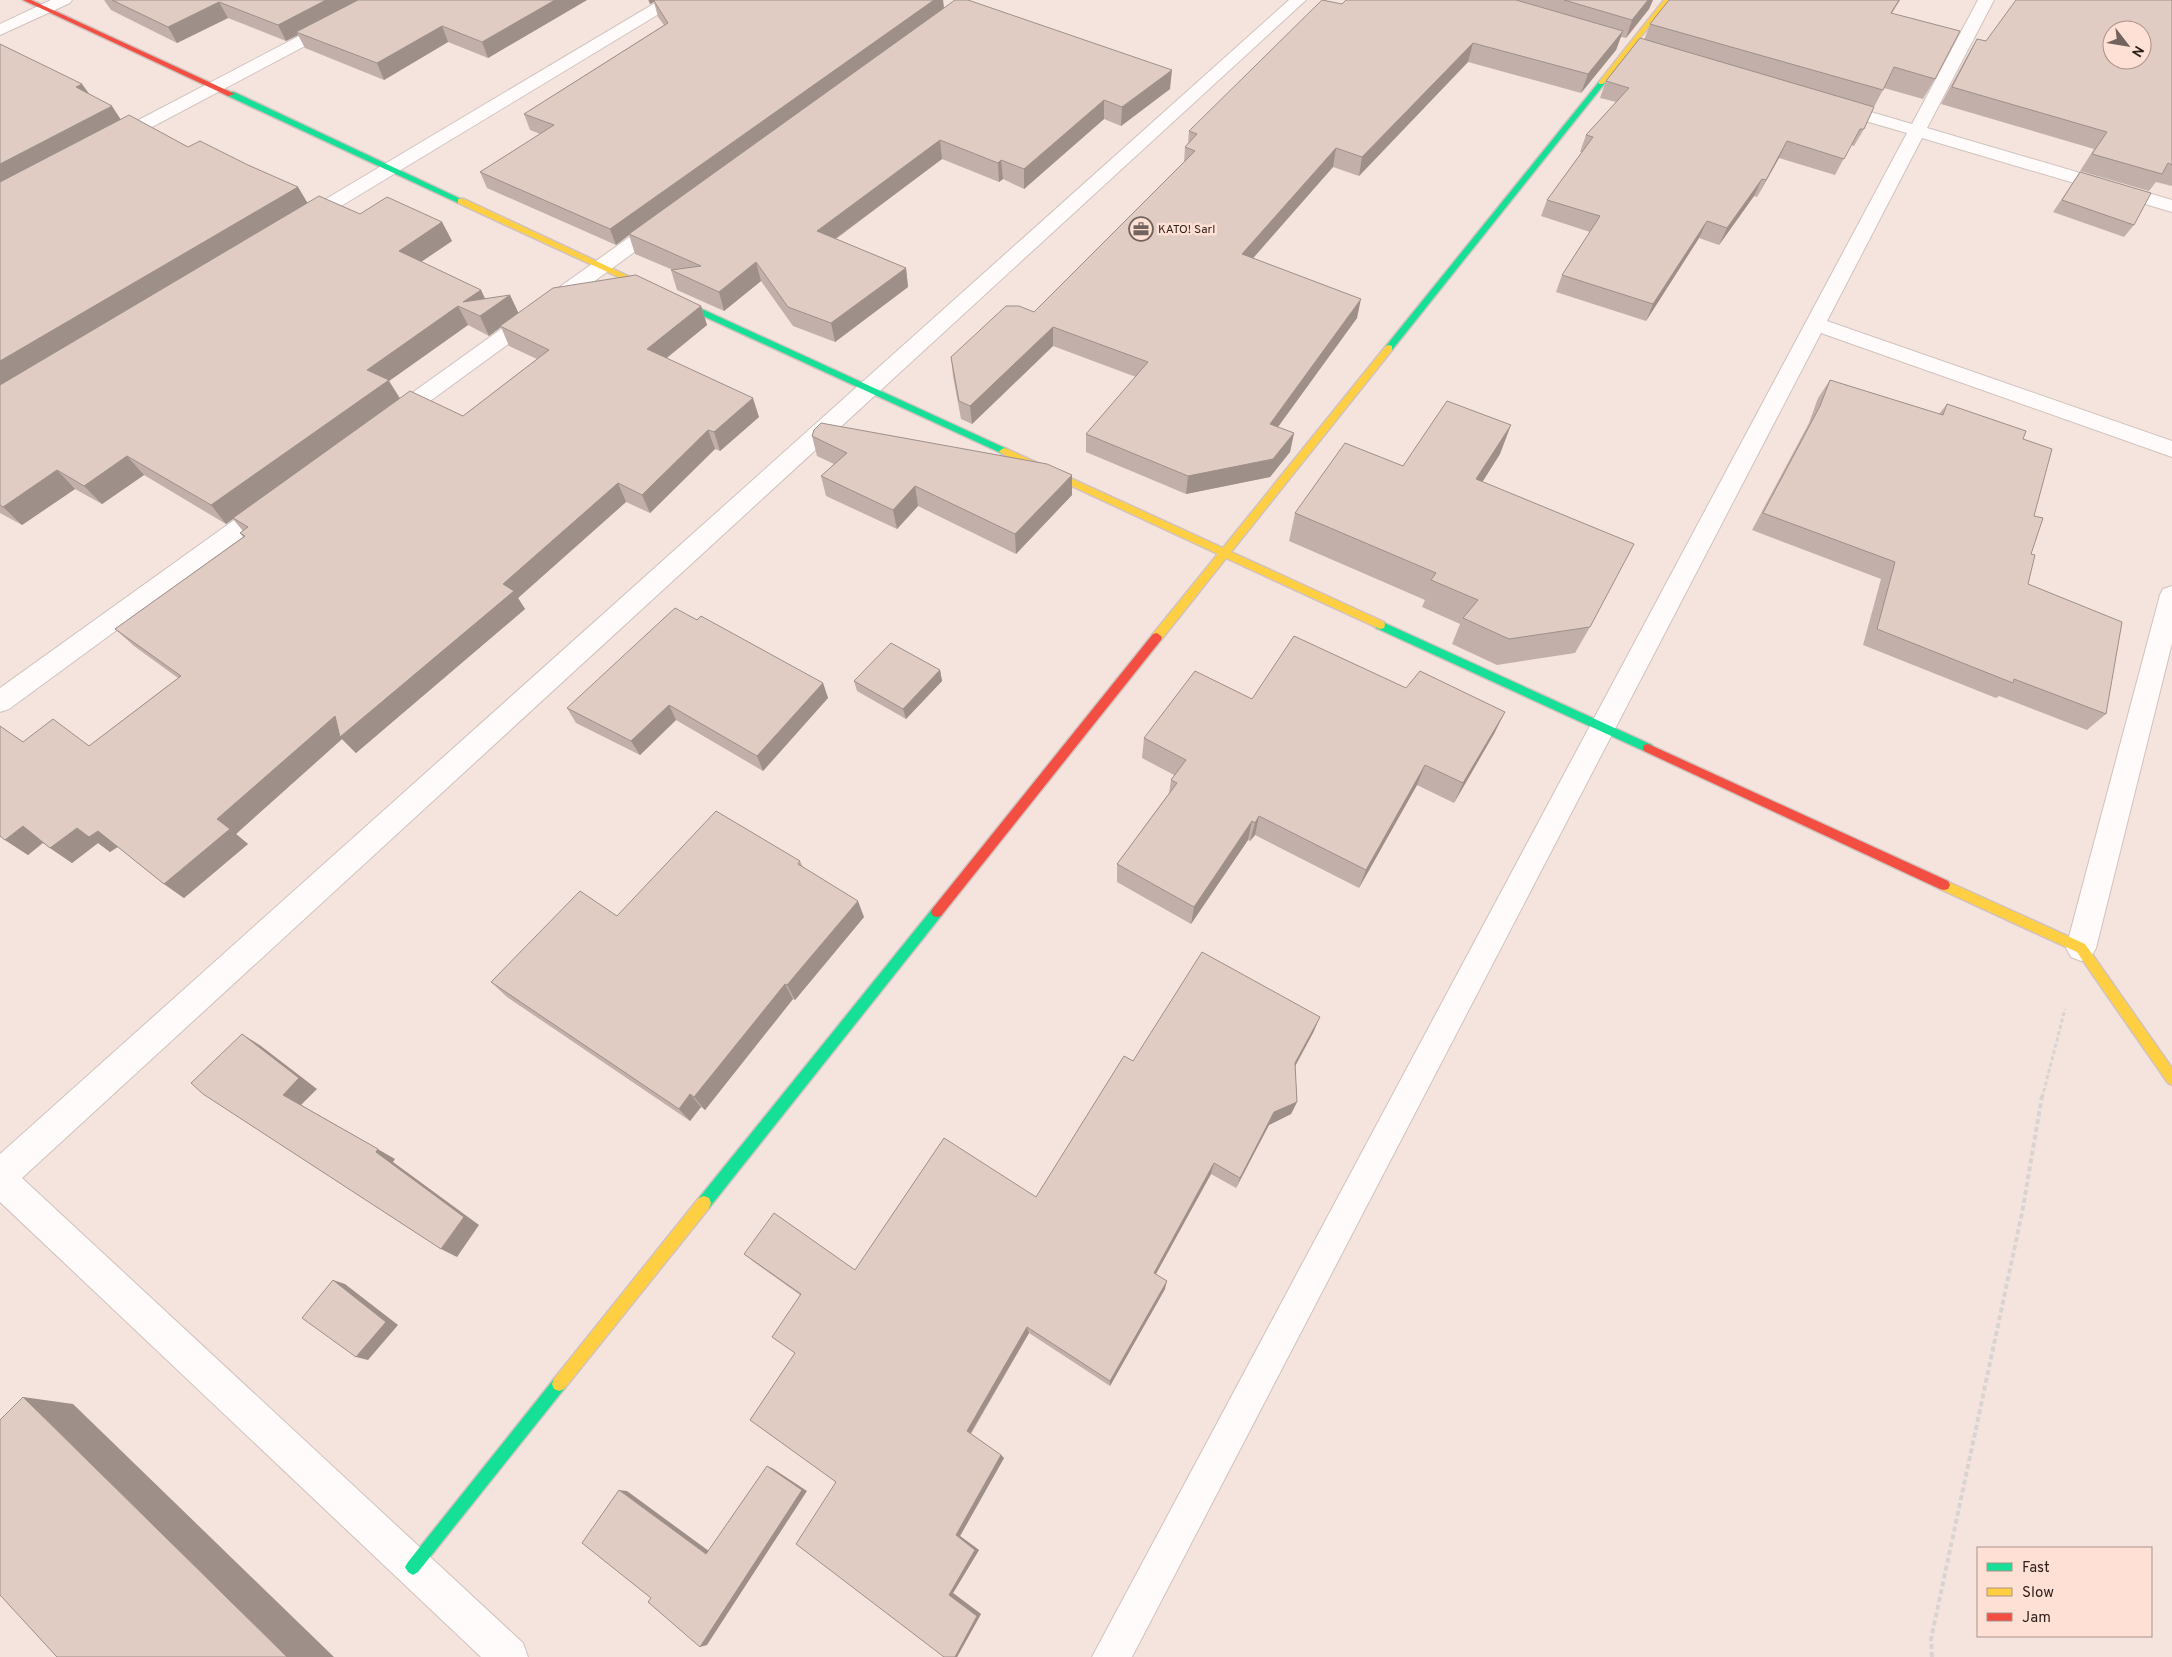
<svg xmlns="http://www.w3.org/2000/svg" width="2172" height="1657" viewBox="0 0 2172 1657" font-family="Overpass,sans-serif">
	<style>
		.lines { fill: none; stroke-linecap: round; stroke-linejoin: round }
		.street-casing { stroke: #d1c2bd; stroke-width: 2 }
		.fast-casing { stroke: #d1c2bd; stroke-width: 3 }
		.slow-casing { stroke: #d1c2bd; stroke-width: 3 }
		.jam-casing { stroke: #d1c2bd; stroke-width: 3 }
		.path-far1 { stroke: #d9d4d1; stroke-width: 3; stroke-dasharray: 4 2.5; stroke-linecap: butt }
		.path { stroke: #d9d4d1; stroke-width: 4; stroke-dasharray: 5 3; stroke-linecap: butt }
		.street { fill: #fefbfa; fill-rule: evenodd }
		.fast { fill: #16e098; fill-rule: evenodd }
		.slow { fill: #ffcf43; fill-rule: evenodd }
		.jam { fill: #f24e42; fill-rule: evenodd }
		.wall { fill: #c2afa9; fill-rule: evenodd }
		.shaded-wall { fill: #9e8f89 }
		.building { fill: #e1ccc4; stroke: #9e8f89; fill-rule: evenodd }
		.labels { text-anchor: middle; stroke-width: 5; stroke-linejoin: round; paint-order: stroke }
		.far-poi-label { font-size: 12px; fill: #2c1e19; stroke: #ffe0d4; text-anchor: start }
	</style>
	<rect width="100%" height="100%" fill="#f5e4de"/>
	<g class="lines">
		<g class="street-casing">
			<path id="street" d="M51 0H72L70 3 0 35V24Z
				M368 0H388L386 3 118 145 112 146 106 145 103 141 106 137Z
				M660 0H679L677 3 308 226 301 228 294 226 291 222 294 218Z
				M1289 0H1306L22 1178 523 1643 528 1657H481L0 1202V1154Z
				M1978 0H1994L1927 128 2172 200V212L1922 138 1827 321 2172 441V457L1821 333 1132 1657H1092L1907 133 1827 110 1824 106 1827 102 1833 101 1912 124Z
				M663 216 670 218 673 222 670 226 400 423 392 425 384 423 381 418 384 413 656 218Z
				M270 498 278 500 282 506 278 512 9 709 0 712V688L262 500Z
				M2172 586V643L2096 948 2091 957 2081 961 2071 957 2066 948 2160 595 2163 589Z"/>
		</g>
		<g class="fast-casing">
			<path id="fast" d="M1599 82 1605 83 1392 350H1386V346Z
				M228 92H234L465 201 458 203 228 96Z
				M656 288 1007 449 1009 451 1004 454 1001 453 653 293V289Z
				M1380 621 1652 745 1653 748 1652 751H1644L1376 628 1375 625 1376 622Z
				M937 907 941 908 943 912 941 916 709 1208 704 1210 699 1208 697 1203 699 1198 933 908Z
				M559 1377 564 1379 566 1384 564 1389 418 1572 413 1575 408 1572 405 1567 408 1562 554 1379Z"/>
		</g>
		<g class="slow-casing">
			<path id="slow" d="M1664 0H1670L1603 84H1599V82Z
				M458 199H464L660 291 659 293H653L458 203Z
				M1389 345 1392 346V350L1231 552 1384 622 1385 625 1384 628 1380 629 1226 558 1161 640H1153L1152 637 1153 634 1218 554 1001 453 999 451 1004 448 1007 449 1223 548 1386 346Z
				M1944 880 2085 944 2172 1068V1085L2168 1083 2077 952 1940 889 1938 885 1940 881Z
				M704 1196 709 1198 711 1203 709 1208 564 1389 559 1391 554 1389 552 1384 554 1379 699 1198Z"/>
		</g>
		<g class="jam-casing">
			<path id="jam" d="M23 0H31L235 94 228 96Z
				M1157 633 1162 637 1161 640 941 916 937 917 933 916 931 912 933 908 1153 634Z
				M1648 744 1948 881 1950 885 1948 889 1944 890 1940 889 1644 751 1643 748 1644 745Z"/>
		</g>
		<path class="path-far1" d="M2042 1098 2065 1009"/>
		<path class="path" d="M1932 1657 1931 1639 2022 1213 2042 1096"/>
		<use href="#street" class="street"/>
		<use href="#fast" class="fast"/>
		<use href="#slow" class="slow"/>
		<use href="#jam" class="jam"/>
	</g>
	<path class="wall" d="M104 0H587L488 58 448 42 384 80 305 48 298 35 286 41 228 18 177 43 111 10Z
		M648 0H943L944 8 1170 89 1121 126 1104 119 1024 189 1003 179 999 182 942 159 836 239 906 268 908 287 835 342 793 326 761 281 724 311 677 290 671 270H673L635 254 629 235 616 245 487 188 480 172 540 134 530 130 524 114 664 25 658 17 654 2 650 4Z
		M1346 0H1653L1649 9 1626 38 1621 37 1616 50 1581 93 1468 62 1359 176 1333 167 1253 258 1357 318 1278 427 1294 433 1290 452 1270 477 1186 494 1086 452V434L1136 377 1053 346 972 424 961 419 953 376 951 357 1034 312 1184 163 1185 147 1188 143 1189 131Z
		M2172 0V186L2156 182 2149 191 2080 171 2094 149 1941 104 1967 56 1977 39 1986 41Z
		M1892 13 1935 79 1923 99 1884 88 1874 107 1864 129 1854 146 1851 145 1835 175 1779 158 1757 197 1754 196 1719 245 1699 238 1646 321 1556 292 1562 275 1590 232 1541 216 1547 200 1582 152H1580L1586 135 1616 102 1600 98 1606 81 1644 40 1650 24Z
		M0 44 89 94 121 120 188 147 248 165 298 187 307 203 360 214 442 222 452 241 421 262 481 290 485 299 510 295 518 313 701 306 707 325 667 358 759 417 720 451 715 449 650 513 626 502 518 598 525 609 356 753 342 739 236 834 248 844 184 898 164 884 118 847 110 852 98 843 72 863 50 848 43 843 28 855 5 840 23 742 89 746 178 678 134 646 115 629 243 537 240 533 243 531 233 519 226 524 144 475 102 504 75 489 22 525 0 513ZM468 325 489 336 501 327 509 346 537 359 463 416 400 398 389 381Z
		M2080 172 2134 225 2124 237 2053 212Z
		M1830 380 1939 414 1947 404 2023 439 2034 516 2028 584 2106 714 2087 730 1999 696 1996 698 1863 645 1881 579 1752 530 1809 423 1818 398Z
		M812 436 1072 495 1016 554 918 506 897 529 826 496 821 476 834 464 817 456Z
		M1500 454 1482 482 1590 627 1575 653 1497 665 1452 644 1460 624 1422 607 1425 600 1289 541 1295 513 1403 466Z
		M697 620 823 683 828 698 763 771 676 720 640 755 576 723 567 708Z
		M940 670 942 681 906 719 857 691 854 681Z
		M1252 699 1495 732 1454 803 1417 785 1359 888 1255 835 1250 841 1248 840 1191 924 1117 882V864L1169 793 1171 780 1174 775 1142 758 1144 738Z
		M800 861 803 867 864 917 795 1000 793 999 705 1110 701 1107 690 1121 507 997 491 982 617 916Z
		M1314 1031 1295 1065 1297 1102 1291 1114 1269 1125 1236 1188 1211 1174 1156 1274 1165 1289 1110 1386 1029 1333 971 1434 1001 1455 1004 1458 960 1536 979 1550 953 1593 981 1614 957 1657 836 1482 795 1353 800 1295 754 1262 744 1254 855 1270 1036 1197 1133 1061Z"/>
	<path class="shaded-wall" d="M326 0H364L296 32 298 35 286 41 278 25Z
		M555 0H587L488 58 482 42Z
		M649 0H657L650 4Z
		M934 0H943L944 10 629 234V235L616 245 610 229Z
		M1648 0H1653L1649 9 1626 38 1632 20Z
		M1899 0H1900L1880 32 1891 13Z
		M219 2 228 18 177 43 168 27Z
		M442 26 448 42 384 80 377 63Z
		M1623 31 1616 50 1581 93 1588 74Z
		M1473 43 1468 62 1359 176 1362 157Z
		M1172 70 1170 89 1121 126 1122 107Z
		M82 84 96 103 76 87Z
		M1104 100V119L1024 189V169Z
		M112 106 125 126 0 191V164Z
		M940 140 942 159 820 250 817 231Z
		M1787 141 1779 158 1757 197 1766 180Z
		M1336 148 1333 167 1240 273 1242 254Z
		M1001 160 1003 179 999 182 998 163Z
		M1762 179 1754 196 1719 245 1727 228Z
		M298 187 310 207 0 391V361Z
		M1707 221 1699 238 1646 321 1653 304Z
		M442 222 452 241 409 270 399 251Z
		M756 262 761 281 724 311 719 292Z
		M906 268 908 287 835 342 831 323Z
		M481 290 490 309 510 295 519 314 500 326 501 327 489 336 480 316 463 302Z
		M1361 299 1357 318 1267 442 1270 424Z
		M458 306 468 325 389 381 400 399 226 524 211 505 367 370Z
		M701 306 707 325 654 368 647 349Z
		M1053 327V346L972 424 970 406Z
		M753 398 759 417 720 451 714 432Z
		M1511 425 1500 454 1466 508 1476 479Z
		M708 430 715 449 650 513 642 495Z
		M1294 433 1290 452 1270 477 1186 494 1188 476Z
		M127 456 144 475 102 504 84 486Z
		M57 470 75 489 22 525 3 507Z
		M1072 475V495L1016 554 1015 534Z
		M618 483 626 502 518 598 525 609 356 753 342 739 236 834 248 844 184 898 164 884 217 819 335 716 503 584Z
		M915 486 918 506 897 529 893 510Z
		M940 670 942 681 906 719 903 709Z
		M823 683 828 698 763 771 757 756Z
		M669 705 676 720 640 755 631 741Z
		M1505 712 1495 732 1454 803 1463 783Z
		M1425 765 1417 785 1359 888 1366 870Z
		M1259 816 1255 835 1250 841 1255 823Z
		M1252 821 1248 840 1191 924 1194 907Z
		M23 826 45 841 28 855 5 840Z
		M77 828 98 831 119 846 110 852 98 843 72 863 50 848Z
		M858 901 864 917 795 1000 787 985Z
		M785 984 793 999 705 1110 694 1097Z
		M1320 1017 1314 1031 1290 1076 1295 1063Z
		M242 1034 261 1046 317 1089 301 1105 395 1159 393 1162 479 1225 457 1257 441 1249 376 1152 283 1095Z
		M690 1094 701 1107 690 1121 679 1109Z
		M1297 1102 1291 1114 1269 1125 1236 1188 1240 1178 1274 1112Z
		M1214 1163 1211 1174 1152 1281 1154 1273Z
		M333 1280 345 1284 398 1325 368 1360 356 1357Z
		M1167 1281 1165 1289 1110 1386V1381Z
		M1027 1327 1029 1333 970 1434 967 1431Z
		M23 1397 73 1404 334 1657H287Z
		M1001 1455 1004 1458 960 1536 979 1550 953 1593 981 1614 957 1657H955L949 1595 956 1535Z
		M767 1466 772 1468 807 1491 707 1645 700 1647Z
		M619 1490 627 1491 713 1554H706Z"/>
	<path class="building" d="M112 0H326L278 25 219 2 168 27Z
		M358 0H555L482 42 442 26 377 63 296 32Z
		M655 0H934L610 229 480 172 554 125 524 114 668 23 654 1Z
		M955 0H968L1172 70 1122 107 1104 100 1024 169 1001 160 998 163 940 140 817 231 906 268 831 323 788 307 756 262 719 292 671 270 701 266 629 234Z
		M1322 0 1342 4 1346 0H1516L1623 31 1588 74 1473 43 1362 157 1336 148 1242 254 1361 299 1270 424 1294 433 1273 459 1188 476 1086 434 1148 362 1053 327 970 406 959 401 951 357 1006 306H1019L1034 312 1195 151 1185 147 1197 134 1189 131Z
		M1564 0H1648L1632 20Z
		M1669 0H1899L1891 13 1960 31 1935 79 1894 67 1883 90 1650 24Z
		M2016 0H2172V165L2168 163 2162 174 2092 154 2107 132 1952 87 1977 39 1986 41ZM2112 30H2142V60H2112Z
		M1640 38 1874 107 1864 129H1860L1844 159 1787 141 1766 180 1762 179 1727 228 1707 221 1653 304 1562 275 1600 216 1547 200 1593 137 1586 135 1629 88 1606 81Z
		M0 44 82 84 76 87 112 106 0 164Z
		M129 115 188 147 200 141 248 165 298 187 0 361V182Z
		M2080 172 2151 193 2134 225 2062 200Z
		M319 196 360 214 387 197 442 222 399 251 481 290 463 302 510 295 480 316 458 306 367 370 389 380 211 505 127 456 84 486 57 470 3 507 0 505V385Z
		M636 275 701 306 647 349 753 398 714 432 708 430 642 495 618 483 503 584 514 591 340 737 335 716 217 819 230 829 164 884 98 831 89 837 77 828 50 848 23 826 5 840 0 836V726L23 742 53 719 89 746 181 676 115 629 245 536 240 533 248 527 233 518 410 391 463 416 549 350 500 326 553 288Z
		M1830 380 1943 415 1947 404 2026 431 2023 439 2052 449 2034 516 2043 518 2031 554 2035 555 2028 584 2122 622 2106 714 2014 679 2013 683 1877 629 1895 562 1763 513 1820 406Z
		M1447 401 1511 425 1476 479 1634 544 1590 627 1509 639 1463 618 1478 600 1431 580 1436 573 1295 513 1345 443 1403 466Z
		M821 423 1047 464 1072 475 1015 534 915 486 893 510 821 476 847 453 812 436 814 430Z
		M675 608 697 620 701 616 823 683 757 756 669 705 631 741 567 708Z
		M1294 636 1406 688 1420 671 1505 712 1463 783 1425 765 1366 870 1259 816 1255 823 1252 821 1194 907 1117 864 1177 783 1171 780 1186 760 1144 738 1195 671 1252 699Z
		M891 643 940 670 903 709 854 681Z
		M716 811 800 861 798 864 858 901 787 985 785 984 694 1097 690 1094 679 1109 491 982 580 891 617 916Z
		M1202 952 1320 1017 1295 1063 1297 1102 1274 1112 1240 1178 1214 1163 1154 1273 1167 1281 1110 1381 1027 1327 967 1431 1001 1455 956 1535 975 1550 949 1595 977 1616 955 1657H944L796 1544 836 1482 750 1420 795 1353 772 1337 801 1294 744 1254 774 1213 855 1270 944 1138 1036 1197 1124 1056 1133 1061Z
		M242 1034 299 1078 283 1095 378 1149 376 1152 464 1217 441 1249 203 1094 191 1083Z
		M333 1280 386 1322 356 1357 302 1318Z
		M23 1397 287 1657H57L0 1595V1420Z
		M767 1466 802 1490 700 1647 648 1602 651 1598 582 1543 619 1490 706 1554Z"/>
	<defs>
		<g id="office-ring" transform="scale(1.25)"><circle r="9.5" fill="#ffe0d4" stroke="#72635e" stroke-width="1.5"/><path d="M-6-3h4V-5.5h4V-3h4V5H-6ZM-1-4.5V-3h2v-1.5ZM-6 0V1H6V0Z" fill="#72635e"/></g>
	</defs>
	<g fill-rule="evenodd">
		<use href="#office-ring" x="1141" y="229"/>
	</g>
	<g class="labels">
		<g class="far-poi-label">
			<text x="1158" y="233">KATO! Sarl</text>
		</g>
	</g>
	<rect x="1977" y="1547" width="175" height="90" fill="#ffe0d4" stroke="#ab9289"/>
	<rect x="1987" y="1563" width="25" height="8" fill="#16e098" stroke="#ab9289"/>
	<text x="2022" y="1572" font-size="15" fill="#2c1e19">Fast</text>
	<rect x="1987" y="1588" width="25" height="8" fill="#ffcf43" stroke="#ab9289"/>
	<text x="2022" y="1597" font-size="15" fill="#2c1e19">Slow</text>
	<rect x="1987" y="1613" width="25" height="8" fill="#f24e42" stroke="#ab9289"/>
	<text x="2022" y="1622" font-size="15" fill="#2c1e19">Jam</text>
	<g transform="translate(2127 45) rotate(121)"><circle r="24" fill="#ffe0d4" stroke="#ab9289"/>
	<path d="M0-4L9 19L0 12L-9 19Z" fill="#72635e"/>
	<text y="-8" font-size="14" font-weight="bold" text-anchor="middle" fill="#2c1e19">N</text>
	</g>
</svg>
